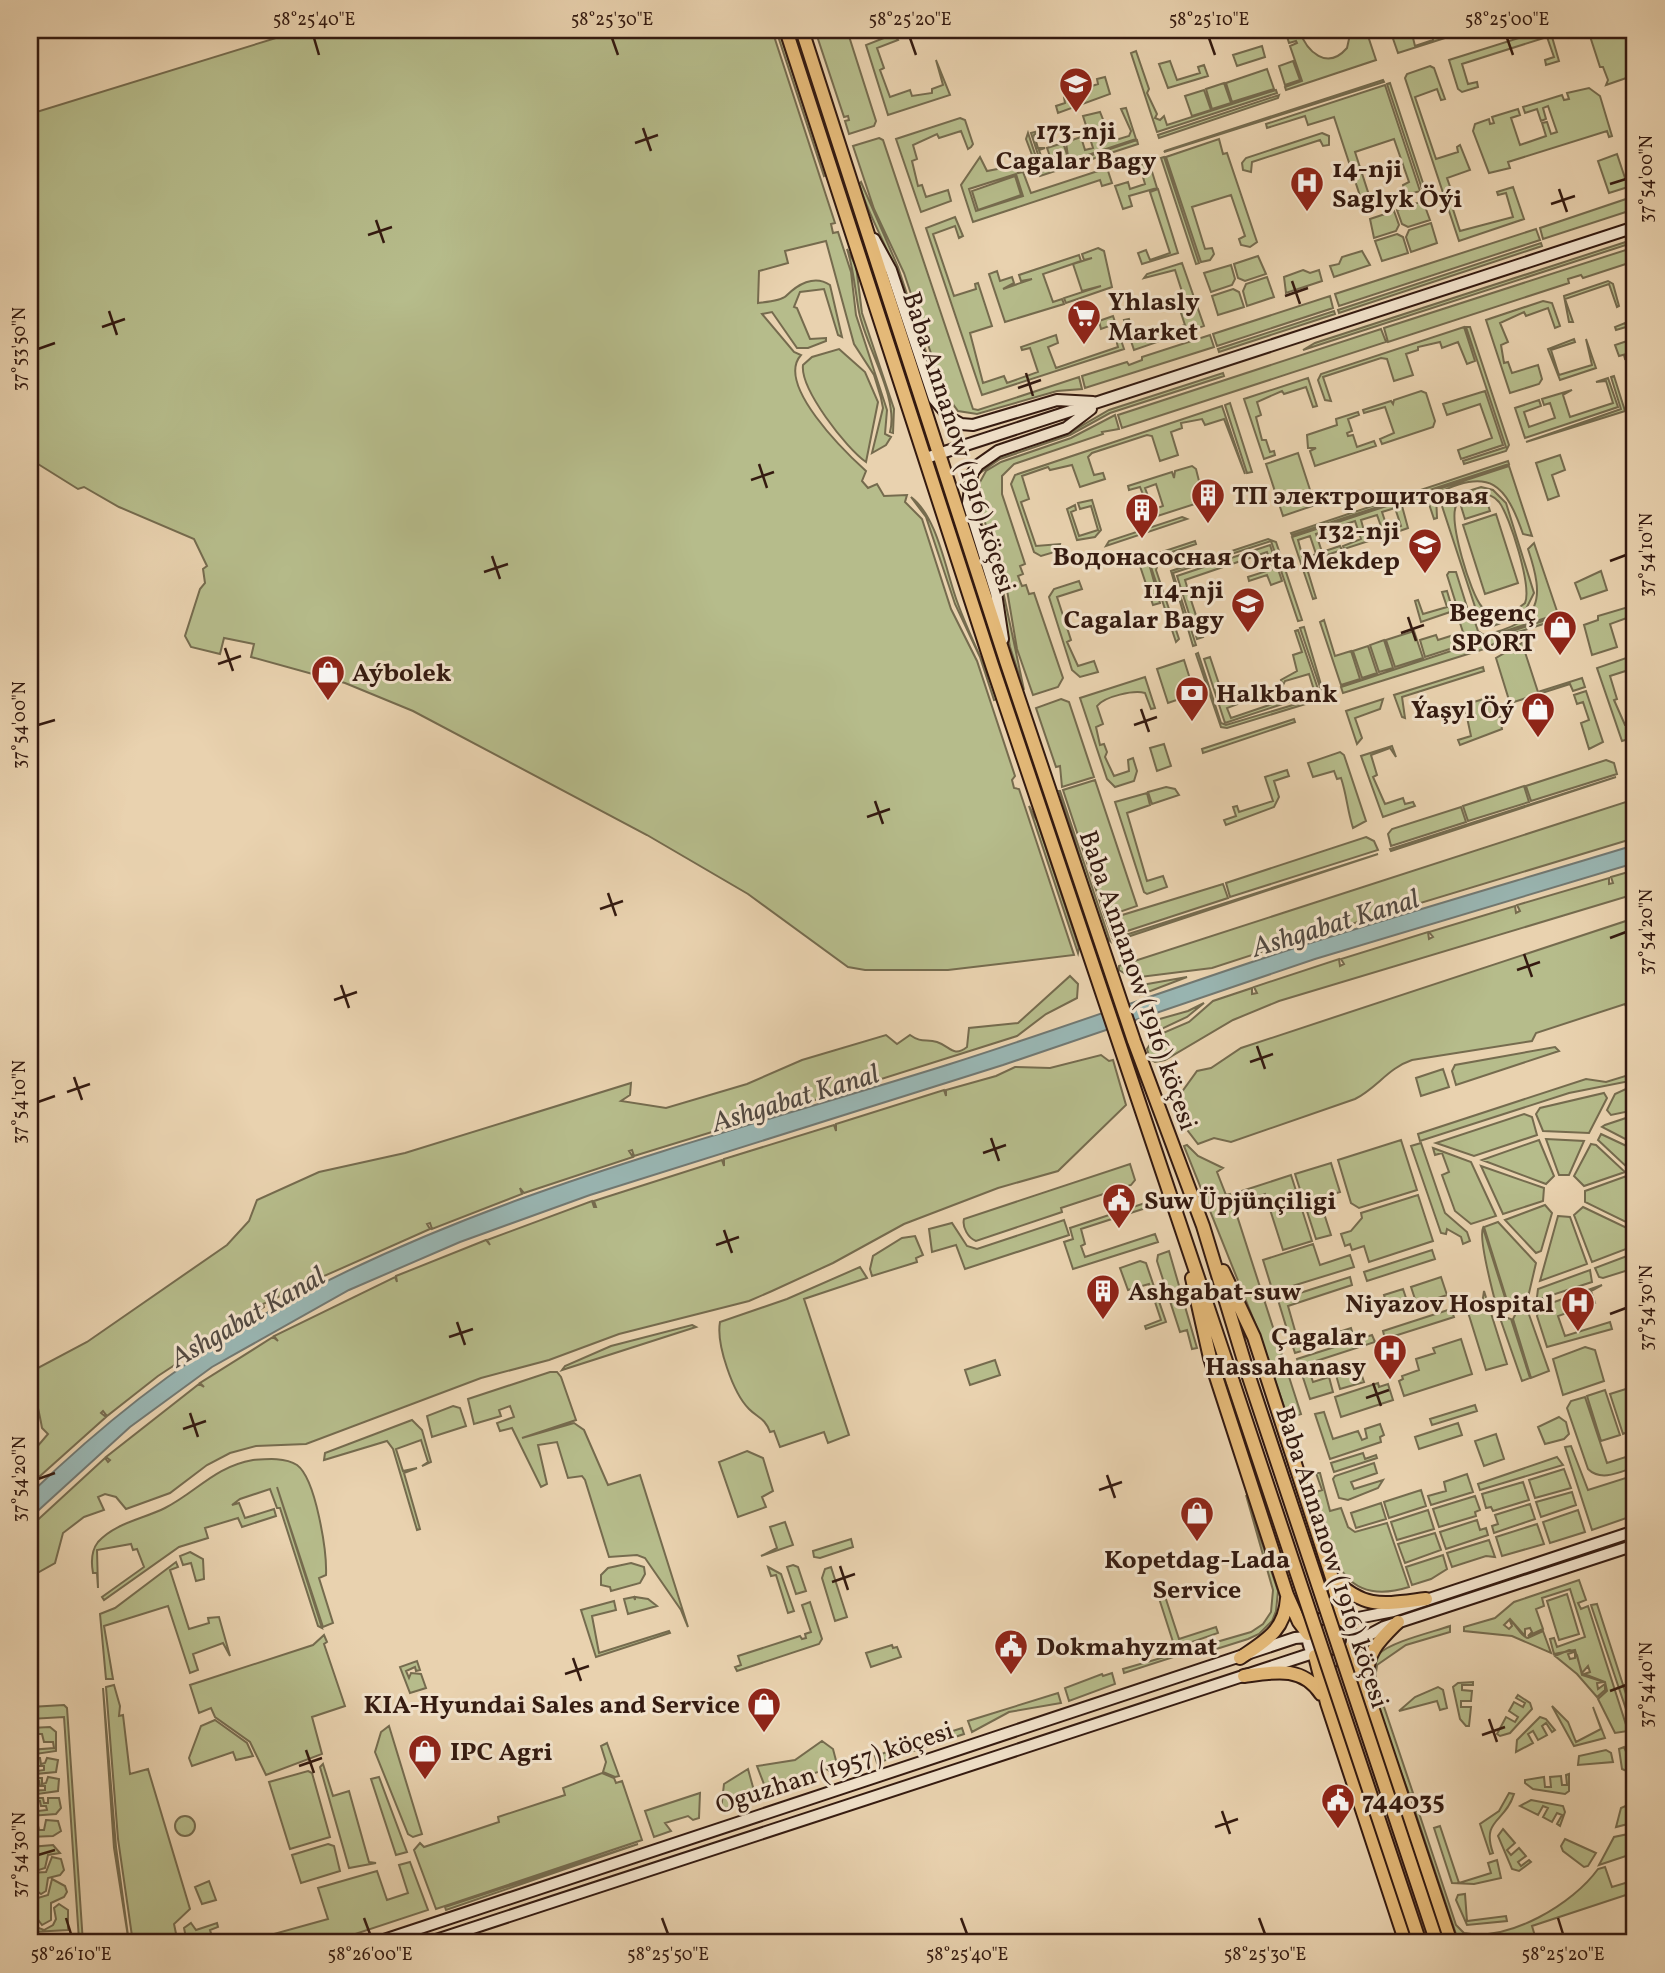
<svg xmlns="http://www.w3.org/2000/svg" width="1665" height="1973" viewBox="0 0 1665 1973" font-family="Vollkorn,serif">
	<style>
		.green { fill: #b6bc8b; stroke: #756b4e; stroke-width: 2; fill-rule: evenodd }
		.water { fill: #99b6b3; stroke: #717872; stroke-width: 2 }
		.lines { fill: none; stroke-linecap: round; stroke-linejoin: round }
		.secondary-casing { stroke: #341a10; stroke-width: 14 }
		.primary-casing { stroke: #341a10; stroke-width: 16 }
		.secondary { stroke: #f1e2cb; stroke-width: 10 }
		.primary { stroke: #e4b978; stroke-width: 12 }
		.primary-bridge-casing { stroke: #341a10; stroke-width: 16; stroke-linecap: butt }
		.primary-bridge { stroke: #e4b978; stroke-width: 12 }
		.ticks { fill: none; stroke: #341a10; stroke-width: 2.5 }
		.labels { text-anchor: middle; stroke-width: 6; stroke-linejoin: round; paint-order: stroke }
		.poi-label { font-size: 26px; font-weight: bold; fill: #341a10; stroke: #f1e2cb; text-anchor: start }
		.street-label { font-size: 26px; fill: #341a10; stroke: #f1e2cb }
		.water-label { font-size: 28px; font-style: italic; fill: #524941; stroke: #f1e2cb }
		.neatline { fill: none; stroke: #341a10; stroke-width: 2.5 }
		.ticks-label { font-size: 18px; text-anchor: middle; fill: #341a10 }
	</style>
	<rect width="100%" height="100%" fill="#e9d2af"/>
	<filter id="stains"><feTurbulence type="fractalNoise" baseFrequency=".00286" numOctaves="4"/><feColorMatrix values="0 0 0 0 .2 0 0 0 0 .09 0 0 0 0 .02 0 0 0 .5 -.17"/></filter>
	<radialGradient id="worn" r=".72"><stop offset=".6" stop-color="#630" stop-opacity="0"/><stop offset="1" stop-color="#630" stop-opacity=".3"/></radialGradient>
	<path class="green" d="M302 30H772L835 223 831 224 833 233 838 232 851 272 856 315 887 410 885 434 891 437 886 445 872 453 883 408 881 398 874 375 854 344 826 241 785 251 788 263 759 271 758 303C765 302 781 301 786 296 797 285 814 274 830 285L842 337 838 335 824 289 800 292 794 307 797 308 810 339 826 338V341L808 348H797L772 312 762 314 794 352 801 355C775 384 845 452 866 471L862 481 868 488 877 484 884 496 907 495 905 502 922 519 951 609 977 661 1015 776 1012 780 1014 788 1019 789 1074 955 948 970H865L848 967 748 894 647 835 413 711 345 683 251 657 254 644 224 638 220 654 191 647 185 636 200 589 205 583 203 569 207 566 194 539 119 507 84 487 78 489 30 459V114Z
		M776 30H779L826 175 824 176Z
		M815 30H847L876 121 874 126 849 134 845 121 849 120 848 116 844 117Z
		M1285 30H1299C1307 52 1327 71 1347 48L1351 30H1366L1376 60 1286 90 1285 87 1302 81 1290 46 1297 43 1296 41 1289 43Z
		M1390 30H1407L1410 37 1420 33 1413 38 1415 46 1433 40 1431 32 1422 33 1435 30 1438 36 1445 33 1444 30H1470L1398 53Z
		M1544 30H1550L1559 61 1546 65 1545 60 1554 57 1547 37 1462 64 1468 84 1477 82 1478 87 1462 92 1458 89 1449 60Z
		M1588 30H1635V75L1606 85 1608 80 1603 67H1600Z
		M894 34 898 40 877 48 884 68 880 70 890 97 910 90 912 96 932 93V89L943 85 936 60 950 95 888 115 866 45Z
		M1262 46 1265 57 1237 66 1233 55Z
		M1136 51 1149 89 1147 93 1157 114 1155 118 1160 120 1164 116 1167 125 1276 90 1277 93 1157 132 1131 53Z
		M1170 61 1177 80 1200 73 1198 67 1204 65 1208 76 1168 88 1159 64Z
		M1293 61 1300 80 1285 85 1279 66Z
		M1430 66 1434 68 1445 99 1441 100 1437 89 1415 97 1436 159 1458 152 1457 147 1460 145 1470 170 1447 178 1454 198 1450 200 1460 231 1513 217 1506 193 1498 195 1497 192 1513 187 1524 219 1459 241 1405 78 1407 74Z
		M1267 69 1274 89 1232 102 1226 83Z
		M1075 74 1080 90 1098 84 1097 79 1105 77 1110 94 1058 113 1056 106 1065 103 1064 97 1071 94 1065 78Z
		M1383 80 1384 82 1164 152 1165 151Z
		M1224 83 1231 103 1212 109 1206 89Z
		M1390 83 1423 183 1422 189 1387 84Z
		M1385 85 1420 191 1410 194 1404 191 1403 185 1409 182 1394 139 1355 152 1369 195 1375 194 1378 200 1373 206 1364 208 1334 117 1308 125 1305 116 1267 128 1266 124Z
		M1589 88 1600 96 1612 136 1609 137 1607 131 1508 162 1510 168 1489 173 1473 131 1475 124 1489 119 1490 124 1494 123 1492 117 1518 109 1520 115 1511 118 1520 145 1546 136 1542 123 1547 122 1551 134 1557 132 1548 106 1543 108 1546 119 1541 121 1537 109 1525 113 1523 107 1562 95 1564 100 1569 99 1567 93Z
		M1204 90 1211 110 1192 116 1185 96Z
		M1279 95 1278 98 1159 138 1158 135Z
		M1126 108 1136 139 1043 170 1031 133 1039 131 1034 135 1038 148H1045L1039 150 1044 164 1052 162 1047 148 1063 143 1068 157 1066 142 1081 137 1085 150 1093 148 1083 116 1100 112 1110 137 1119 139 1129 136 1131 131 1121 109Z
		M960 118 965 120 973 144 971 147 968 149 961 131 939 138 937 134 913 145 917 159 912 161 918 186 922 185 926 197 948 190 951 201 921 212 896 139Z
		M1028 133 1041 172 1137 140 1138 144 1040 176 1026 139Z
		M1322 133 1329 136V145L1323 146 1320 140 1252 162 1251 172 1243 170 1242 163 1246 158Z
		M879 138 883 140 973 409 978 410 1079 377 1082 389 1057 391 977 414 958 411 944 392 904 273 874 209 853 146Z
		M1219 139 1223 154 1227 153 1257 242 1250 247 1241 245 1239 239 1245 236 1231 195 1192 207 1205 249 1212 248 1214 254 1210 260 1201 262 1166 157Z
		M1617 154 1628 187 1609 193 1598 161Z
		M980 157 987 171 1013 166 1014 159 1018 173 1023 172 1031 193 1107 168 1112 183 1102 186 1100 180 973 222 961 185ZM1016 174 1023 196 976 211 969 189Z
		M1164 157 1199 263 1196 264 1161 158Z
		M1149 162 1157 188 1129 196 1132 206 1123 209 1115 186 1128 182 1130 189 1145 184 1140 167 1128 169Z
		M1015 176 1021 195 978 210 972 191Z
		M861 182 898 267 938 388 954 412 953 414C920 375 914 316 895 269 884 240 868 214 859 184Z
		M1158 189 1178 253 1142 264 1138 253 1146 250 1150 260 1170 253 1150 192Z
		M1635 196V209L1543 239 1540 228Z
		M1423 201 1430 220 1408 227 1402 224 1397 210Z
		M1394 211 1399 225 1396 231 1374 238 1370 219Z
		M955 217 963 236 959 238 955 226 933 234 954 296 976 289 975 284 978 283 992 326 970 333 983 383 1004 376 1007 383 1038 372 1030 348 1022 350 1021 347 1056 335 1058 343 1048 347 1056 368 1118 347 1112 325 1101 329 1099 321 1113 316 1124 349 982 395 926 228Z
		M1431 223 1437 243 1411 252 1406 237 1409 230Z
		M1536 229 1540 240 1339 306 1335 294Z
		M1397 234 1403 237 1408 253 1382 261 1375 241Z
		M1635 239V242L1303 350 1315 343Z
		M1541 243 1542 246 1339 313 1338 310Z
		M1635 247V261L1583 278 1581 275 1568 279 1569 283 1388 342 1384 328Z
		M1098 248 1104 251 1112 287 1066 303 1064 298 1101 286 1082 291 1073 264 1092 258 1084 260 1082 254Z
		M847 249 856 266 862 313 894 409 893 433 890 432C899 398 866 347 859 312 855 290 854 270 847 249Z
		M1362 251 1370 265 1334 277 1330 266 1339 264 1342 257Z
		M1079 255 1081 261 1043 274 1053 302 1062 299 1064 304 1005 322 989 274 997 271 1000 281 1012 277 1014 283 1003 289 1032 279 1021 281 1019 275Z
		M1258 256 1266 274 1245 281 1238 278 1234 264Z
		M1182 263 1204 326 1175 336 1173 329 1185 325 1178 304 1185 301 1175 270 1144 278 1147 274Z
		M1231 265 1235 279 1232 285 1211 292 1204 273Z
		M1303 270 1310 273 1319 270 1322 281 1286 293 1284 277Z
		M1267 277 1274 297 1247 306 1243 291 1246 284Z
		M1608 281 1613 284 1619 306 1617 307 1609 284 1565 299 1573 322H1569L1564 296Z
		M1233 289 1239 292 1244 307 1218 315 1212 296Z
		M1330 296 1333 308 1217 346 1213 334Z
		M1543 301 1552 303 1560 326 1555 328 1548 308 1526 316 1524 312 1500 323 1508 342 1501 345 1504 363 1508 362 1512 373 1538 365 1542 379 1539 384 1510 393 1486 320Z
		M1334 311 1335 314 1219 352 1218 349Z
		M1129 319 1135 338 1156 331 1160 341 1134 350 1124 320Z
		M1625 323 1635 347V355L1625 359 1624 355 1634 352 1619 356 1615 345 1630 340 1626 327 1616 330 1615 327Z
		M1464 327 1475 361 1467 364 1458 342 1442 348 1440 342 1418 347V350L1406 354 1413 375 1394 381 1387 359 1381 358 1323 377 1331 401 1325 400 1318 380 1321 374Z
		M1466 327H1470L1509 445 1506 451 1464 464 1463 461 1506 447Z
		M1381 329 1386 342 1122 428 1118 415Z
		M1210 335 1214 347 1085 388 1082 376 1127 362 1129 365 1142 360V357Z
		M1574 339 1575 342 1551 350 1559 375 1592 365 1586 339 1596 368 1560 380 1548 349Z
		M839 349 865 372 878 402 866 462C846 448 800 389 803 365L812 357Z
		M1223 373 1224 376 1110 413 1070 435 1000 459 980 473 977 472 998 456 1069 433 1109 410Z
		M1614 376 1625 411 1526 442 1621 409 1611 377Z
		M1308 378 1317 406 1313 407 1306 387 1284 394 1282 391 1257 402 1261 415 1256 417 1262 440H1266L1270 452 1274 451 1275 455 1264 459 1244 399Z
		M1608 378 1618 407 1525 438 1515 408 1539 400 1541 406 1524 412 1529 427 1555 418 1550 403 1544 405 1542 399 1572 390 1563 395 1570 417 1613 403 1606 381 1596 382Z
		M1421 391 1426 393 1435 421 1433 427 1382 444 1380 439 1394 433 1385 407 1364 413 1363 410 1391 401 1393 404 1394 400Z
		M1485 391 1503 445 1461 459 1458 450 1492 438 1480 404 1447 415 1443 404Z
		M1230 403 1252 472 1247 473 1225 405Z
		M1222 406 1245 474 1224 419 1205 425 1202 419 1181 423 1182 428 1171 432 1178 455 1160 461 1152 436 1147 435 1092 453 1088 457 1094 475 1103 473 1105 479 1080 487 1072 465 1050 470 1048 467 1022 476 1029 499 1021 502 1036 546 1060 544 1058 551 1041 556 1034 552 1011 484 1015 475Z
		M1358 412 1359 415 1348 419 1352 431 1347 433 1348 436 1353 435 1357 447 1374 441 1376 446 1315 466 1310 451 1316 448H1308L1307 435 1337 425 1336 419Z
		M1115 415 1119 429 1102 432 1103 434 1014 464 1002 476V494L1025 564 1020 566 1023 574 1018 576 1022 586 1026 585 1029 594 1034 593 1063 678 1058 687 1033 695 1017 649 1007 590 980 507V482L986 471 1001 462 1071 438Z
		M1298 453 1315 505 1283 516 1266 464Z
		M1560 455 1565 470 1552 475 1559 496 1548 500 1536 463Z
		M1508 461 1509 464 1292 535 1291 533Z
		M1192 466 1196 469 1204 501 1142 521 1141 518 1150 515 1146 502 1149 501 1152 510 1163 506 1156 484 1145 488 1148 496 1144 497 1140 487 1129 490 1128 486 1172 472 1174 478 1175 471Z
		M1509 466 1532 536 1523 534C1506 485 1490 466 1436 494L1437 518 1434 519 1427 498 1402 506 1408 528 1397 532 1396 528 1401 526 1395 508 1382 512 1388 530 1393 529 1394 533 1377 538 1376 535 1383 532 1377 515 1361 520 1366 538 1373 536 1375 539 1344 549 1343 546 1361 539 1355 521 1316 534 1322 552 1340 546 1342 550 1312 560 1311 556 1316 554 1310 536 1298 540 1303 558 1309 557 1310 560 1305 562 1316 598 1313 599 1292 537Z
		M975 476 978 477 976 505 1003 591 1024 690 1010 647 1000 592 972 503Z
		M1481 487 1493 490 1506 503 1534 593 1523 615 1485 629 1482 628 1440 500ZM1473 493C1483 492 1492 494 1499 502 1510 516 1532 587 1525 603L1508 616C1498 617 1489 615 1482 607 1470 593 1449 522 1456 506Z
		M1485 495 1490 511 1465 519 1460 503Z
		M911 497C938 517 946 573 958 604 970 637 986 666 997 699L994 700 980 657 955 604 926 517Z
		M1092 500 1101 530 1095 537 1077 540 1067 509 1075 505 1076 510 1071 512 1079 536 1098 530 1091 506 1080 509 1078 503Z
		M1496 514 1518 583 1485 594 1463 525Z
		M1182 517 1187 519 1106 546 1109 541Z
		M1268 539 1276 542 1302 620 1298 621 1271 541 1173 573 1196 645 1193 646 1171 571Z
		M1195 541 1196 544 1148 560 1160 603 1153 605 1138 560Z
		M1534 543 1558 614 1425 657 1420 640 1436 635 1438 640 1463 632 1458 617 1472 613 1478 631 1484 635C1542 622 1545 600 1528 549Z
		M1270 545 1282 581 1271 585 1267 575 1249 581 1248 577 1273 569 1267 552 1185 580 1188 590 1199 587 1202 596 1191 600 1203 637 1197 639 1177 576Z
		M1169 556 1171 560 1158 564 1156 570 1179 639 1176 642 1150 564Z
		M1601 571 1607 590 1581 599 1575 583Z
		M1449 572H1456L1467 607 1458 610 1447 575Z
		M1079 581 1082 589 1057 597 1071 640 1067 642 1078 666 1094 661 1098 672 1080 677 1072 670 1049 597 1054 589Z
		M1447 591 1453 611 1421 622 1415 601 1418 600 1423 614 1447 607 1442 592Z
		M1635 605V615L1610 624 1617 647 1592 655 1584 625 1598 620V616Z
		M1558 616 1559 619 1515 633 1484 649 1343 693 1341 687Z
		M1324 620 1335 656 1351 651 1360 679 1341 685 1320 622Z
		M1304 627 1325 698 1227 728 1221 727 1196 654 1198 653 1221 723 1226 725 1323 696 1300 628Z
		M1298 630 1319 692 1225 723 1204 659 1210 657 1224 699 1235 695 1238 704 1227 708 1231 718 1287 699 1284 690 1287 689 1291 698 1314 690 1309 674 1285 681 1283 685 1281 680 1297 671 1293 655 1302 652 1295 631Z
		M1414 631 1423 658 1395 667 1386 640Z
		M1384 640 1393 668 1379 672 1370 645Z
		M1522 643 1538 692 1582 678 1585 687 1573 691 1570 684 1514 702 1509 700 1496 658Z
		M1368 646 1377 673 1362 678 1353 651Z
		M1632 656 1635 668 1610 676 1617 699 1614 700 1625 725H1627L1632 738 1622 741 1597 668Z
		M1184 660 1197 701 1194 702 1191 695 1168 703 1157 669Z
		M1483 667 1484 671 1402 697 1405 718 1402 717 1394 695Z
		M1145 677 1155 708 1151 709 1145 693C1134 690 1105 696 1097 706L1103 724 1096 727 1100 745 1104 744 1107 752 1105 757 1114 776 1129 771 1128 760 1133 758 1137 771 1134 781 1115 787 1107 779 1080 698Z
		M1586 691 1603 742 1589 749 1581 723 1589 720 1583 702 1577 704 1574 695Z
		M1493 696 1499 715 1495 717H1500L1502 729 1460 745 1458 740 1471 736 1465 708 1448 710Z
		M1061 699 1069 702 1094 777 1062 787 1060 766 1056 767 1036 708Z
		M1383 699 1380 709 1355 718 1362 738 1357 744 1346 711Z
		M1294 719 1295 722 1203 753 1202 749Z
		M1164 744 1171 766 1157 771 1150 748Z
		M1392 746 1396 757 1390 748 1371 755 1377 775 1373 777 1385 804 1403 798 1405 804 1413 802 1415 806 1383 817 1361 756Z
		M1340 752 1344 755 1366 821 1353 828C1347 809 1347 796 1341 778L1337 779 1334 771 1313 777 1308 763Z
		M1606 760 1614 763 1617 774 1531 801 1526 786Z
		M1287 770 1289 776 1274 781 1279 797 1274 807 1226 825 1224 820 1236 816 1233 807 1237 806 1239 812 1273 801 1265 777Z
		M1616 777 1391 851 1390 849Z
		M1095 780 1137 906 1105 917 1063 790Z
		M1524 786 1529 802 1468 821 1463 806Z
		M1166 787 1175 789 1179 795 1152 804 1148 792Z
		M1059 791H1060L1110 941 1104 936Z
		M1147 793 1150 805 1127 813 1147 881 1163 876 1167 887 1147 894 1144 892 1115 802Z
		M1635 799V838L1305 938 1304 931 1300 933 1304 938 1212 968 1132 978 1119 970V966Z
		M1029 806 1037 821 1079 948 1078 953Z
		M1461 807 1466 822 1391 846 1388 834 1392 829Z
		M1366 837 1374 841 1378 850 1230 897 1226 883Z
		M1378 854 1115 941 1113 939Z
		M1635 870V894L1279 1001 1233 1020 1165 1060 1155 1062 1150 1059 1147 1049 1156 1036 1189 1022 1213 1001 1252 988V994L1257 993 1254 987 1339 959 1340 966 1344 964 1341 959 1428 932 1429 939 1433 937 1429 932 1515 906 1516 913 1520 911 1517 905 1609 878V884L1613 883 1611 877Z
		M1223 884 1228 898 1112 936 1106 920Z
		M1635 918V1010L1628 1012 1625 1004 1536 1033 1532 1041 1412 1060C1388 1068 1377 1088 1355 1099L1231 1142 1214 1138 1198 1144 1188 1131 1179 1096 1197 1071 1211 1068 1241 1048Z
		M1070 976 1078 984 1077 998 1046 1014 1017 1036 739 1124 737 1117 738 1124 634 1156 632 1150 629 1151 633 1157 524 1193 520 1188 522 1194 432 1229 430 1223 427 1224 430 1229 322 1277 320 1271 321 1277 263 1304 264 1307 221 1334 219 1330 220 1335 158 1376 107 1416 103 1411 101 1413 106 1417 30 1485V1455L48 1434 42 1428C39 1410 34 1393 31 1375L34 1370 87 1342 227 1245 249 1221 257 1200 319 1172 405 1153 631 1083 630 1095 621 1101 666 1108 747 1084 802 1060 886 1035 897 1044 910 1035C921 1043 926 1039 937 1042 950 1046 953 1058 967 1047L969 1028 1018 1023Z
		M1187 977 1140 995 1136 986Z
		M1204 1003 1187 1017 1153 1033 1149 1022 1188 1011Z
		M1555 1047 1559 1051 1456 1085 1452 1071 1455 1065Z
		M1101 1055 1109 1061 1113 1060 1126 1105 1058 1171 998 1188 904 1224 833 1263 772 1291 749 1301 619 1334 549 1360 481 1378 306 1444 256 1446 230 1453 207 1465 170 1493 126 1509 116 1497 105 1494 98 1497 104 1510 84 1517 63 1533 55 1563 30 1577V1527L105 1458 108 1462 110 1460 106 1457 199 1384 204 1387 200 1383 273 1337 278 1341 274 1336 395 1277 397 1282 396 1276 486 1240 490 1245 487 1240 592 1201 594 1207H596L594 1201 597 1200 722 1160 724 1166V1159L834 1125 836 1131V1124L944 1090 946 1096V1090L996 1076 1015 1067 1050 1068Z
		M1443 1069 1449 1087 1421 1096 1416 1078Z
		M1635 1073V1080L1569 1093 1420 1141 1418 1134 1586 1079 1606 1082Z
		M1628 1088 1635 1089V1110L1611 1115 1607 1110 1615 1094Z
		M1604 1093 1607 1098 1589 1133 1543 1131 1536 1114 1540 1108Z
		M1524 1114 1532 1117 1537 1135 1474 1156 1436 1143Z
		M1635 1115V1144L1602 1127 1605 1125Z
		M1601 1134 1635 1150V1169L1630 1170 1598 1140Z
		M1546 1139 1584 1141 1569 1175H1559Z
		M1401 1140 1417 1190 1359 1208 1351 1203 1338 1160Z
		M1539 1140 1554 1176 1546 1184 1482 1160Z
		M1421 1143 1445 1213 1467 1232 1470 1241 1463 1244 1461 1237 1447 1229 1446 1234 1441 1233 1411 1146Z
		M1591 1144 1596 1145 1625 1172 1584 1186 1574 1176Z
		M1187 1145 1198 1156 1223 1168 1217 1172 1226 1195 1230 1194 1301 1414 1288 1418 1257 1328 1184 1146Z
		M1433 1148 1471 1162 1496 1216 1471 1224 1455 1211 1442 1175 1449 1172 1442 1153 1435 1155Z
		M1331 1163 1340 1192 1319 1198 1331 1235 1316 1239 1295 1174Z
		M1130 1164 1135 1180 1131 1185 1061 1208 1062 1212 976 1241C968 1238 962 1227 964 1219Z
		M1481 1166 1544 1188 1543 1201 1503 1214Z
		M1635 1173V1218L1632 1225 1585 1202V1191Z
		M1291 1175 1312 1241 1283 1250 1265 1194 1245 1200 1242 1191Z
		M1418 1195 1433 1241 1369 1262 1364 1246 1352 1250 1350 1244 1345 1246 1341 1234 1351 1231 1362 1218 1361 1213Z
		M1148 1202 1149 1207 1081 1229 1085 1244 1081 1246 1085 1257 1155 1234 1158 1242 1073 1269 1064 1242 1073 1239 1070 1228Z
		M1545 1205 1552 1213 1541 1251 1536 1253 1505 1220Z
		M1583 1207 1629 1229 1634 1246 1592 1262 1574 1215Z
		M1558 1216 1570 1217 1587 1264 1540 1281Z
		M1064 1220 1069 1235 965 1269 956 1245 932 1252 929 1229 952 1223 967 1246 977 1249Z
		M1498 1222 1536 1263 1526 1306 1515 1310 1509 1307 1484 1227Z
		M1483 1228 1508 1307 1499 1316C1495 1301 1478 1239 1483 1228Z
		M915 1236 923 1255 916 1258 917 1262 872 1276 870 1269 873 1256 902 1238Z
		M1313 1244 1320 1265 1350 1255 1354 1267 1273 1292 1263 1260Z
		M1432 1250 1435 1259 1367 1281 1364 1272Z
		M1169 1251 1197 1348 1192 1349 1187 1330 1180 1332 1157 1261 1158 1255Z
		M1635 1253V1268L1603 1278 1599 1277 1595 1268Z
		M1140 1261 1146 1263 1166 1322 1146 1329 1145 1326 1161 1320 1149 1284 1128 1290 1120 1268Z
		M860 1267 867 1278 804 1299 849 1435 828 1443 824 1432 780 1447 774 1431 770 1432C765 1418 758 1418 749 1409 733 1393 716 1344 720 1322L787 1299Z
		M1590 1270 1592 1282 1540 1299 1537 1297 1538 1289Z
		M1350 1277 1352 1285 1288 1306 1296 1334 1289 1336 1278 1300Z
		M1441 1277 1447 1295 1417 1305 1411 1287Z
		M1602 1285 1591 1291 1595 1303 1558 1316 1565 1336 1610 1322 1612 1329 1547 1347 1537 1316 1540 1307Z
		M1403 1289 1409 1307 1395 1311 1392 1301 1386 1302 1384 1295Z
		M1484 1291 1507 1364 1486 1370 1467 1309 1482 1305Z
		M1451 1309 1454 1317 1385 1339 1383 1331Z
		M1527 1309 1549 1371 1531 1378 1513 1319 1516 1313Z
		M1504 1317 1511 1319 1530 1378 1522 1381 1500 1318Z
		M692 1325 696 1327 562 1370 565 1366 611 1346Z
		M1351 1328 1353 1335 1295 1353 1293 1347Z
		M1372 1335 1375 1342 1307 1364 1313 1382 1329 1377 1333 1392 1310 1399 1297 1359Z
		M1461 1339 1472 1374 1404 1396 1399 1381 1403 1379 1402 1376 1419 1370 1416 1359 1435 1353 1433 1348Z
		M1585 1347 1595 1350 1604 1381 1563 1395 1553 1359Z
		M995 1360 1000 1375 970 1385 965 1370Z
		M1359 1367 1364 1382 1340 1389 1336 1375Z
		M550 1372H557L561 1377 576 1420 522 1438 574 1423 584 1430 608 1485 640 1475 688 1627 681 1610 645 1558 637 1555 609 1557 585 1480 582 1476 568 1478 557 1442 538 1445 547 1484 541 1487 512 1428 500 1431 497 1423 514 1417 510 1406 499 1410 501 1416 474 1424 468 1399Z
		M1378 1383 1379 1387 1388 1384 1393 1400 1341 1417 1335 1397Z
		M1629 1388 1635 1407V1429L1623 1434 1610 1394Z
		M1605 1390 1620 1435 1601 1441 1587 1396Z
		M1585 1397 1607 1463 1635 1454V1467C1620 1472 1601 1482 1588 1469L1567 1408 1571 1401Z
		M1475 1405 1477 1411 1432 1425 1430 1419Z
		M453 1406 460 1408 466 1426 432 1437 427 1416Z
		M1324 1412 1333 1439 1358 1431 1362 1440 1367 1438 1365 1429 1380 1424 1384 1435 1380 1437 1381 1442 1330 1459 1315 1414Z
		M1559 1417 1566 1422 1569 1434 1564 1439 1545 1444 1538 1427Z
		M412 1420 422 1430 431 1462 422 1466 428 1462 421 1440 396 1449 403 1471 417 1468 404 1473 420 1529 417 1530 393 1449 387 1441 324 1460 325 1453Z
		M1458 1423 1462 1435 1419 1449 1415 1437Z
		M1496 1434 1504 1459 1484 1466 1475 1441Z
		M1571 1446 1588 1490 1635 1475V1515L1592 1530 1565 1447Z
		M747 1451 763 1458 773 1491 762 1497 766 1507 738 1517 719 1462Z
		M1363 1453 1365 1459 1376 1455 1377 1458 1334 1472 1331 1463Z
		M1557 1457 1563 1465 1480 1490 1478 1484Z
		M253 1460C266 1459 285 1457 297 1465 316 1479 327 1552 326 1575L319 1578 333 1623 323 1627 277 1487 322 1628 318 1626 280 1508H277L270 1489 240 1499 232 1505 239 1503 245 1518 274 1509 276 1516 242 1527 238 1518 205 1528 208 1538 179 1547 104 1600 102 1597 144 1567 137 1549 133 1550 131 1544 97 1550 98 1588 97 1573H93C91 1562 91 1551 98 1542 115 1523 143 1519 165 1508 198 1491 214 1467 253 1460Z
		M1374 1463 1377 1473 1351 1482 1354 1489 1383 1480 1378 1488 1348 1500 1339 1498 1333 1479 1335 1476Z
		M1564 1469 1571 1488 1535 1498 1529 1480Z
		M1316 1473H1320L1330 1511 1341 1508 1348 1527 1355 1532 1387 1523 1409 1587C1336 1610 1331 1546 1313 1493L1322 1490Z
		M1467 1474 1473 1492 1431 1505 1428 1496 1446 1491 1444 1482Z
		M1523 1482 1529 1500 1493 1511 1491 1507 1486 1508 1482 1494Z
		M1421 1490 1426 1506 1389 1518 1384 1502Z
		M1572 1492 1576 1505 1541 1517 1536 1502Z
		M1246 1495 1278 1591 1276 1611 1272 1621 1259 1634 1248 1639 1207 1652 1195 1650 1124 1673 1123 1669 1251 1632 1263 1624 1271 1612 1273 1590Z
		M1475 1496 1480 1510 1475 1512 1476 1516 1439 1527 1433 1509Z
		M1381 1503 1386 1519 1356 1528 1351 1513Z
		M1530 1504 1535 1519 1494 1533 1492 1526 1498 1524 1495 1515Z
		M1428 1510 1434 1529 1397 1540 1391 1522Z
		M1578 1510 1585 1532 1550 1543 1543 1522Z
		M1477 1520 1480 1530 1486 1528 1488 1535 1446 1549 1440 1532Z
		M785 1522 793 1545 761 1556 777 1548 770 1527Z
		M1537 1524 1544 1544 1502 1556 1496 1537Z
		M1435 1533 1441 1550 1405 1563 1398 1544Z
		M851 1539 853 1547 820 1558 814 1557 813 1551Z
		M1489 1540 1495 1557 1486 1556 1452 1567 1447 1553Z
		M190 1552 203 1559 204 1579 196 1581 191 1563 183 1565 180 1556Z
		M1443 1555 1447 1569 1431 1579 1412 1585 1406 1567Z
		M176 1562 178 1567 170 1570 189 1629 209 1623 208 1618 219 1617 230 1656 223 1643 193 1654 198 1670 190 1673 168 1606 104 1626 113 1679H106L100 1614 115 1608Z
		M631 1563 644 1567 645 1574 640 1583 611 1591 610 1587 601 1585V1575L608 1568Z
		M793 1565 798 1567 806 1591 796 1594 787 1567Z
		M768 1567 781 1574 794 1611 788 1613 776 1575 771 1576Z
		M831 1567 847 1617 835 1621 822 1578 825 1569Z
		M1579 1580 1586 1600 1578 1603 1581 1609 1588 1606 1628 1731 1615 1733 1598 1699 1607 1691 1605 1682 1584 1674 1590 1672 1588 1666 1582 1673 1575 1650 1554 1654 1550 1639 1554 1638 1557 1647 1585 1637 1570 1589 1542 1598 1544 1606 1536 1609 1543 1629 1528 1636 1532 1632 1530 1628 1525 1629V1636L1510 1619 1504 1625 1509 1629 1512 1626 1510 1621C1518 1625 1519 1636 1528 1638L1543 1631 1551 1653 1512 1636 1464 1631V1627L1495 1618 1514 1602Z
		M1162 1587 1179 1639 1216 1627 1218 1633 1175 1648 1156 1589Z
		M1567 1594 1579 1634 1559 1640 1547 1601Z
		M634 1597 635 1600V1597L648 1599 657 1606 628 1614 624 1599Z
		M614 1601 616 1610 592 1616 599 1653 669 1631 670 1633 596 1657 581 1610Z
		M810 1602 822 1639 819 1644 737 1671 735 1667 741 1665 738 1656 800 1636 802 1639 806 1638 805 1634 811 1632 802 1605Z
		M1597 1604 1635 1722 1633 1730 1591 1605Z
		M1450 1626V1632L1406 1645 1377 1665 1375 1680 1413 1793 1409 1794C1400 1767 1360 1677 1379 1654 1390 1642 1433 1632 1450 1626Z
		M324 1635 327 1642 324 1644 345 1706 312 1717 322 1754 266 1775 250 1742 215 1717 211 1708 199 1713 190 1685 313 1645Z
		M892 1645 893 1648 897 1647 901 1657 871 1667 866 1653Z
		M1569 1650 1574 1652 1568 1654 1570 1659 1575 1658V1653L1577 1655 1582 1675 1604 1682 1597 1683 1598 1689 1605 1684V1690L1597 1697 1577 1674 1555 1656Z
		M417 1661 420 1670 416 1671 415 1667 406 1671 409 1678 411 1673 421 1674 426 1688 410 1693 400 1667Z
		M1112 1673 1115 1684 1069 1701 1065 1688 1102 1674 1103 1676Z
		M1473 1682V1685H1462V1690L1472 1691 1471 1701H1461V1707H1471L1469 1726H1466L1460 1719 1453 1687 1458 1683Z
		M114 1685 120 1706 119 1716 123 1715 130 1774 148 1769 190 1909 174 1924 178 1943H133L118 1839 106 1687Z
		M1438 1687 1443 1690 1447 1708 1440 1710 1437 1701 1399 1711 1415 1697Z
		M103 1688 116 1847 129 1943 114 1848Z
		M1058 1693 1061 1703 1009 1712 972 1732 968 1721Z
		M1518 1695 1530 1703 1532 1709 1510 1733 1500 1736 1497 1734 1506 1717 1515 1722 1518 1717 1509 1711 1514 1702 1523 1707 1525 1703 1516 1698Z
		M64 1705 67 1708 83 1943H43L79 1940 64 1717 30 1719V1707Z
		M1552 1706 1568 1722 1576 1742 1601 1729 1593 1707 1605 1738 1574 1746Z
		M1540 1717 1546 1719 1555 1730 1552 1732 1546 1723 1542 1726 1547 1735 1538 1740 1533 1731 1528 1734 1533 1743 1516 1752 1517 1740Z
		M215 1720 247 1743 253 1756 236 1760 233 1752 192 1766 189 1758 201 1726Z
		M389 1726 422 1834 413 1837 408 1834 375 1752 381 1732Z
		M30 1728 50 1727 56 1732V1751L35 1754V1758H40L41 1764 45 1763 47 1758 58 1760 56 1772 36 1774V1778H42V1784L46 1783 48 1777 59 1779 58 1791 37 1794 38 1798H43L44 1803H48V1798H59L61 1808 56 1814 30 1816V1812L47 1810 46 1806H41L40 1801H36L37 1806 30 1807V1791L45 1790V1786H40L39 1781H35V1786L30 1787V1772L44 1770V1766H38V1761L30 1767V1750L54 1748 53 1742H44L42 1734H37V1743L30 1744Z
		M962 1728 964 1734 877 1763 875 1756Z
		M822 1741 833 1749 839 1772 834 1775 827 1769 784 1783 788 1788 767 1792 757 1766 795 1760Z
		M607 1743 619 1776 615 1777 603 1772 606 1762 601 1746Z
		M1624 1747 1627 1754 1635 1753V1853L1599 1865 1614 1837 1628 1834 1630 1831 1628 1824 1616 1827 1621 1808 1628 1805 1629 1772 1622 1769 1619 1749Z
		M1606 1750 1611 1753 1613 1762 1578 1765 1579 1756Z
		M323 1764 333 1796 349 1791 369 1862 376 1863 349 1868 320 1767Z
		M748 1769 756 1798 721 1810 724 1784Z
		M308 1771 312 1773 330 1837 290 1849 269 1782Z
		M602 1773 614 1778 616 1783 622 1781 642 1840 436 1909 414 1850 420 1843 424 1847 499 1822 498 1817 565 1795 563 1788Z
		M1569 1774V1791L1565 1794 1533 1789 1525 1783V1780L1544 1777 1545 1787H1551L1550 1777 1561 1776 1562 1785H1567L1566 1775Z
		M379 1777 407 1852 396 1855 371 1779Z
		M700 1793 699 1818 693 1820 688 1816 665 1823 671 1831 654 1837 645 1811Z
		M1509 1793 1514 1794C1505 1823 1481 1819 1493 1853L1490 1854 1480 1824 1499 1811Z
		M1531 1800 1563 1806 1565 1812 1560 1826 1557 1824 1562 1815 1557 1813 1552 1822 1543 1817 1548 1808 1543 1806 1538 1815 1520 1806Z
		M1418 1810 1456 1925 1464 1933C1509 1942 1573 1904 1598 1869L1605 1867 1612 1887 1635 1880V1892L1532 1926 1537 1943H1507L1504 1935 1495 1938 1496 1943H1459L1415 1811Z
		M175 1826a10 10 0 1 1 20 0a10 10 0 1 1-20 0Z
		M46 1820 58 1821 61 1831 53 1836 30 1837V1822L37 1821 39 1830H44Z
		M1440 1826 1459 1883 1491 1873 1488 1863 1497 1860 1501 1878 1474 1884 1452 1883 1434 1828Z
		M1503 1829 1515 1843 1507 1850 1511 1855 1519 1848 1526 1856 1518 1862 1521 1866 1529 1860 1531 1862 1519 1871 1512 1869 1498 1836Z
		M1565 1839 1596 1853 1588 1866 1584 1867 1563 1851 1561 1846Z
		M328 1844 334 1846 340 1871 301 1883 292 1855Z
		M638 1844 446 1910 445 1907Z
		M53 1845 60 1853 48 1855 45 1868 39 1870 30 1864V1847Z
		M52 1857 61 1859 64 1870 60 1875 48 1878 46 1891 41 1894 30 1886V1873L46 1872Z
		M410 1862 428 1910 328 1943H241L328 1919 318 1888 377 1871 387 1900 408 1893 399 1865Z
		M52 1879 65 1886 67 1892 64 1897 51 1903V1920L42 1925 30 1909 31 1900 48 1895Z
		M209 1881 216 1900 202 1904 195 1887Z
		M1465 1894 1467 1921 1506 1916 1507 1921 1467 1925 1456 1900 1458 1895Z
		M59 1904 68 1910V1930L33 1932V1926L44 1930 53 1925 56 1919 54 1908Z
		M191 1923 196 1930 217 1923 218 1927 210 1930 214 1943H187L184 1928Z"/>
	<path class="water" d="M1635 845V863L1315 959 1003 1065 590 1195 460 1242 349 1290 212 1367 130 1427 30 1518V1494C97 1429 170 1370 251 1322 465 1197 715 1138 950 1064 1070 1026 1188 982 1307 944 1416 910 1526 878 1635 845Z"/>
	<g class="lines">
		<g class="secondary-casing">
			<path id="secondary" d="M874 239 891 270 934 399 950 418 961 424 973 425 1057 400 1093 402
				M926 458 1635 227
				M1003 639 996 593 968 503 972 474 978 465 998 451 1066 428 1091 409
				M1308 1639a22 22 0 1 1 44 0a22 22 0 1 1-44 0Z
				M1343 1621 1393 1611 1635 1531
				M1352 1644 1384 1627 1635 1545
				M375 1943 1295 1638 1308 1637
				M427 1943 1313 1653"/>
		</g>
		<g class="primary-casing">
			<path id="primary" d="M786 30 992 665 1233 1382
				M802 30 1006 661 1134 1041 1203 1226 1249 1377
				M1223 1271 1254 1337 1332 1578 1341 1619
				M1192 1278 1210 1358 1287 1595 1299 1622 1308 1634
				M1333 1579C1366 1610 1384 1604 1426 1599
				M1352 1647 1451 1943
				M1315 1656 1327 1703 1406 1943
				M1240 1658C1265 1641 1285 1631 1287 1598
				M1244 1676C1273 1672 1302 1665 1321 1694
				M1367 1679C1366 1652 1380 1640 1398 1622"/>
		</g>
		<use href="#secondary" class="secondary"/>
		<use href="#primary" class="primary"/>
		<g class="primary-bridge-casing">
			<path id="primary-bridge" d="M1249 1377 1435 1937
				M1233 1382 1420 1943"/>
		</g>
		<use href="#primary-bridge" class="primary-bridge"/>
	</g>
	<path class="ticks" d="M314 38 319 55M612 38 618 55M910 38 916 55M1209 38 1215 55M1507 38 1513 55M643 128 651 151M635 143 658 135M1610 184 1626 179M1559 189 1567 212M1551 204 1575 196M376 220 384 243M368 235 392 227M1292 281 1300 304M1285 296 1308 288M109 311 117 335M102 327 125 319M38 349 55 343M1026 373 1033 396M1018 388 1041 380M759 464 767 488M751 480 774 472M492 556 500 579M1610 561 1626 555M484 572 508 564M1408 617 1416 641M1401 633 1424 625M225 648 233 671M218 664 241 656M1141 709 1149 732M38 725 55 720M1134 725 1157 717M875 801 883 824M867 817 890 809M608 893 616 916M600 909 623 901M1610 938 1626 932M1524 954 1532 977M1517 970 1540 962M341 985 349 1008M334 1000 357 992M1257 1046 1265 1069M1250 1062 1273 1054M74 1077 82 1100M67 1092 90 1084M38 1102 55 1096M991 1138 999 1161M983 1153 1006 1145M724 1230 732 1253M716 1245 739 1237M1610 1314 1626 1308M457 1322 465 1345M449 1337 473 1329M1373 1383 1381 1406M1366 1398 1389 1390M190 1413 198 1437M183 1429 206 1421M1107 1475 1115 1498M38 1479 55 1473M1099 1490 1122 1482M840 1566 848 1590M832 1582 855 1574M573 1658 581 1681M565 1674 589 1666M1610 1691 1626 1685M1489 1719 1497 1742M1482 1735 1505 1727M306 1750 314 1773M299 1766 322 1758M1222 1811 1230 1834M1215 1827 1238 1819M38 1855 55 1850M66 1918 71 1934M364 1918 370 1934M662 1918 668 1934M961 1918 967 1934M1259 1918 1265 1934M1558 1918 1563 1934"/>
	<defs>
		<g id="school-pin" transform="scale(1.75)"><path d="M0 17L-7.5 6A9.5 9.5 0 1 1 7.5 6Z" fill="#8f2418" stroke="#f1e2cb"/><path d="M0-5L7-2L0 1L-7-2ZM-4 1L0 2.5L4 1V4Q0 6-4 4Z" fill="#fff"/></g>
		<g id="hospital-pin" transform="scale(1.75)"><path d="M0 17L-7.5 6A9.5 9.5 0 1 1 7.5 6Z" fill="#8f2418" stroke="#f1e2cb"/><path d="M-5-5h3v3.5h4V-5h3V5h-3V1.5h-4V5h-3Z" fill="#fff"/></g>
		<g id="supermarket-pin" transform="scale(1.75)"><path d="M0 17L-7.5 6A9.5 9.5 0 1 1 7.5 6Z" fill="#8f2418" stroke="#f1e2cb"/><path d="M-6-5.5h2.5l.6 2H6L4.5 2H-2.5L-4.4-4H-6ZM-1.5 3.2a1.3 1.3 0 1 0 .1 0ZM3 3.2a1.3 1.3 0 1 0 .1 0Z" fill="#fff"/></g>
		<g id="building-pin" transform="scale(1.75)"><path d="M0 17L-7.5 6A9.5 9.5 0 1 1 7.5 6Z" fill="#8f2418" stroke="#f1e2cb"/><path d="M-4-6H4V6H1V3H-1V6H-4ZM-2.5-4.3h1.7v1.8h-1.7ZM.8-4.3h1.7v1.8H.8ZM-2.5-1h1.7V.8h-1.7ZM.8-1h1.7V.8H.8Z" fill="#fff"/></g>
		<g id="shop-pin" transform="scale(1.75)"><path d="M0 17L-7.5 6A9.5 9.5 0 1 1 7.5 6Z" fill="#8f2418" stroke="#f1e2cb"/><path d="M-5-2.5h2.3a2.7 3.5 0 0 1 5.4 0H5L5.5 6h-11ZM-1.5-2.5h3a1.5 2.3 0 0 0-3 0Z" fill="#fff"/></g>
		<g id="bank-pin" transform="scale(1.75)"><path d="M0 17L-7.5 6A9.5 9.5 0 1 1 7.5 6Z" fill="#8f2418" stroke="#f1e2cb"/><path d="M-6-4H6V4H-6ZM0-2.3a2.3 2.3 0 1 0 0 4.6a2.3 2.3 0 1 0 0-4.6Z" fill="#fff"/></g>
		<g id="civic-pin" transform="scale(1.75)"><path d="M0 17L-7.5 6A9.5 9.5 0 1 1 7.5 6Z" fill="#8f2418" stroke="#f1e2cb"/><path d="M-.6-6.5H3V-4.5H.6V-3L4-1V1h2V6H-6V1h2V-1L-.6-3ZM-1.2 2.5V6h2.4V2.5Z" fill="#fff"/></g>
	</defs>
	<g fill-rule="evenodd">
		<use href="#school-pin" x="1076" y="84"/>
		<use href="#hospital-pin" x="1307" y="183"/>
		<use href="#supermarket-pin" x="1084" y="316"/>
		<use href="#building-pin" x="1208" y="495"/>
		<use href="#building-pin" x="1142" y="510"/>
		<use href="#school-pin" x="1425" y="545"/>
		<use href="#school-pin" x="1248" y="604"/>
		<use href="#shop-pin" x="1560" y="627"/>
		<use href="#shop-pin" x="328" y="672"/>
		<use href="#bank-pin" x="1192" y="693"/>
		<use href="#shop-pin" x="1538" y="709"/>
		<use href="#civic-pin" x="1119" y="1200"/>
		<use href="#building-pin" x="1103" y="1291"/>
		<use href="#hospital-pin" x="1578" y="1303"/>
		<use href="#hospital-pin" x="1390" y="1351"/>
		<use href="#shop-pin" x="1197" y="1513"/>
		<use href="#civic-pin" x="1011" y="1646"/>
		<use href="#shop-pin" x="764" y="1704"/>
		<use href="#shop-pin" x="425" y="1751"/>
		<use href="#civic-pin" x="1338" y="1800"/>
	</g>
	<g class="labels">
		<g class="poi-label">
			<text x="1076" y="139" text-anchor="middle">173-nji<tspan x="1076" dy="30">Cagalar Bagy</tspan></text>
			<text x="1332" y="177">14-nji<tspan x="1332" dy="30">Saglyk Öýi</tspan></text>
			<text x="1108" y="310">Yhlasly<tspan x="1108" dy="30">Market</tspan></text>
			<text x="1232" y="504">ТП электрощитовая</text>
			<text x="1400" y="539" text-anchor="end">132-nji<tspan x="1400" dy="30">Orta Mekdep</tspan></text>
			<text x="1142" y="565" text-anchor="middle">Водонасосная</text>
			<text x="1224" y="598" text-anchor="end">114-nji<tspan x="1224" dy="30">Cagalar Bagy</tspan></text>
			<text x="1536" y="621" text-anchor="end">Begenç<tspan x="1536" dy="30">SPORT</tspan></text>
			<text x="352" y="681">Aýbolek</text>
			<text x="1216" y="702">Halkbank</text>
			<text x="1514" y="718" text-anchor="end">Ýaşyl Öý</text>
			<text x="1144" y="1209">Suw Üpjünçiligi</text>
			<text x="1128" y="1300">Ashgabat-suw</text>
			<text x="1554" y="1312" text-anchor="end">Niyazov Hospital</text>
			<text x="1366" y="1345" text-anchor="end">Çagalar<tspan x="1366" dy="30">Hassahanasy</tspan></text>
			<text x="1197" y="1568" text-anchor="middle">Kopetdag-Lada<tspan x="1197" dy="30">Service</tspan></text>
			<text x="1036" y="1655">Dokmahyzmat</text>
			<text x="740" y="1713" text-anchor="end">KIA-Hyundai Sales and Service</text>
			<text x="450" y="1760">IPC Agri</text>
			<text x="1362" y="1809">744035</text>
		</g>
		<g class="street-label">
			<text transform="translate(960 442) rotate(72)" y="9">Baba Annanow (1916) köçesi</text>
			<text transform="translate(1139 980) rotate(71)" y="9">Baba Annanow (1916) köçesi</text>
			<text transform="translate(1333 1557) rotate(72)" y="9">Baba Annanow (1916) köçesi</text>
			<text transform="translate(834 1767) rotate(-18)" y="9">Oguzhan (1957) köçesi</text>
		</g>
		<g class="water-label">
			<text transform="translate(1335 922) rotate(-17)" y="10">Ashgabat Kanal</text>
			<text transform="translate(795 1097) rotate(-17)" y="10">Ashgabat Kanal</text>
			<text transform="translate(247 1316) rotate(-30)" y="10">Ashgabat Kanal</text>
		</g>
	</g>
	<rect width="1665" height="1973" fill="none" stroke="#e9d2af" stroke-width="77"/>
	<rect x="38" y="38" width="1588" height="1896" class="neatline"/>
	<g class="ticks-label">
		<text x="314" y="25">58°25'40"E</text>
		<text x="612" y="25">58°25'30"E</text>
		<text x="910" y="25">58°25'20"E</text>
		<text x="1209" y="25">58°25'10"E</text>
		<text x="1507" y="25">58°25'00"E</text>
		<text transform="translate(1646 179) rotate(-90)" y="6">37°54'00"N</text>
		<text transform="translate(19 349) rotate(-90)" y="6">37°53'50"N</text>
		<text transform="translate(1646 555) rotate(-90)" y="6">37°54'10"N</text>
		<text transform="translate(19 725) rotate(-90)" y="6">37°54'00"N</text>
		<text transform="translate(1646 932) rotate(-90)" y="6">37°54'20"N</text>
		<text transform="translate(19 1102) rotate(-90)" y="6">37°54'10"N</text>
		<text transform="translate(1646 1308) rotate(-90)" y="6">37°54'30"N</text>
		<text transform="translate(19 1479) rotate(-90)" y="6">37°54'20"N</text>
		<text transform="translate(1646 1685) rotate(-90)" y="6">37°54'40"N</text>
		<text transform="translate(19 1855) rotate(-90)" y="6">37°54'30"N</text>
		<text x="71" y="1960">58°26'10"E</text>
		<text x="370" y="1960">58°26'00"E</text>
		<text x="668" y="1960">58°25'50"E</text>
		<text x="967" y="1960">58°25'40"E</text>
		<text x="1265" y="1960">58°25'30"E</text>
		<text x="1563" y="1960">58°25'20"E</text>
	</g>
	<rect width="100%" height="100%" filter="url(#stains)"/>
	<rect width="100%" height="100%" fill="url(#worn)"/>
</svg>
